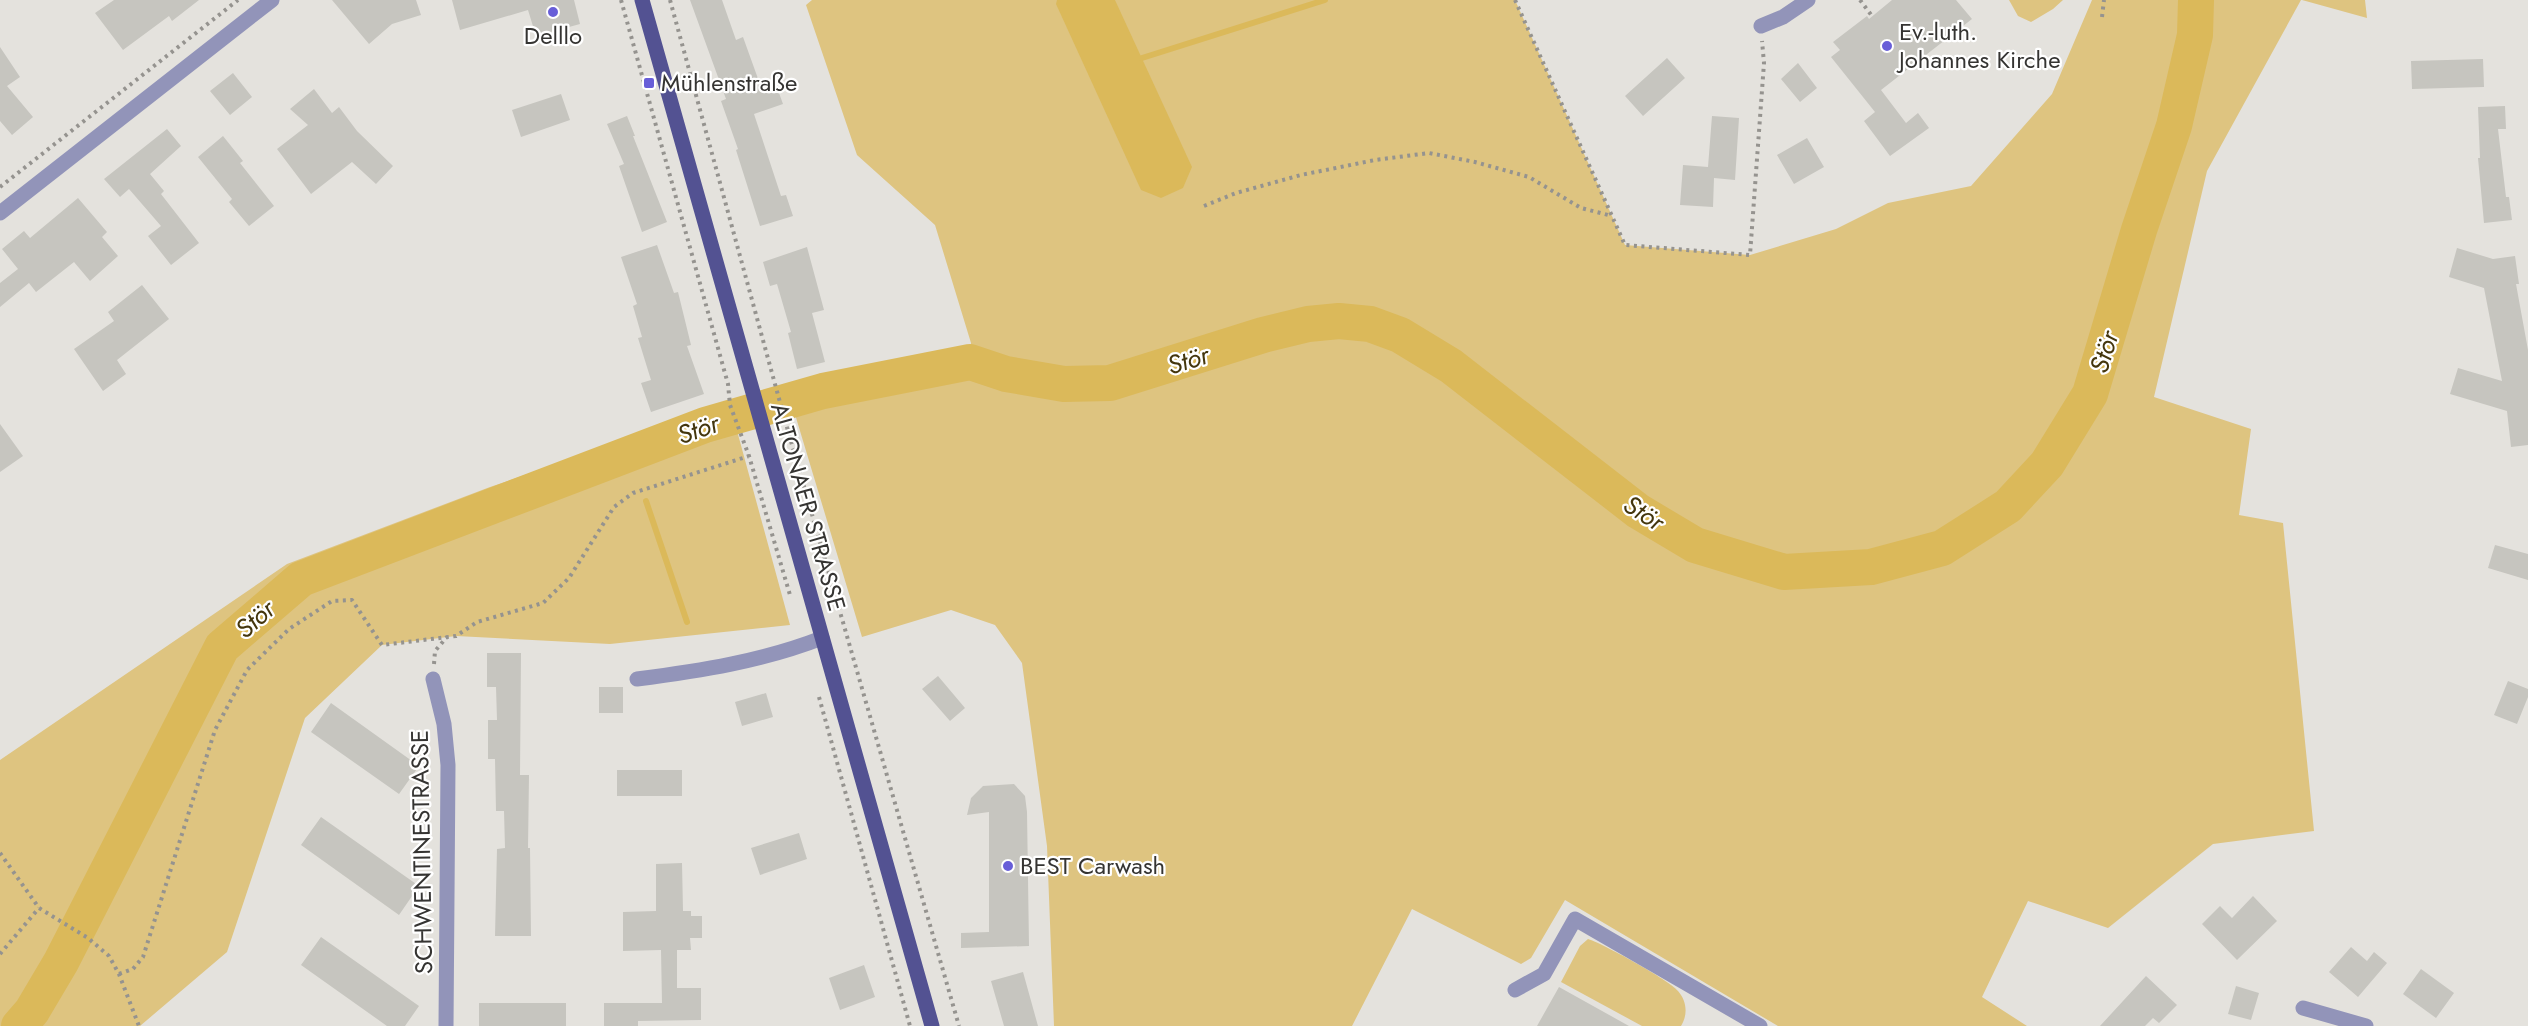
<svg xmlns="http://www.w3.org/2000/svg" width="2528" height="1026" viewBox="0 0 2528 1026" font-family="Jost,sans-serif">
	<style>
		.green { fill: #dec480 }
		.water { fill: #dbb95a }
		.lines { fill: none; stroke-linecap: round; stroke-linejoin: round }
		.stream { stroke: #dbb95a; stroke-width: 6 }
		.river { stroke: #dbb95a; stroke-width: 36 }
		.building { fill: #c6c5bf }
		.path { stroke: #95938f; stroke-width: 4; stroke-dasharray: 3 4.5; stroke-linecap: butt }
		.minor { stroke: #9294b9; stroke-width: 15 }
		.major { stroke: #535292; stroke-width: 15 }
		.poi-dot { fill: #685ed8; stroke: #fff; stroke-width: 2 }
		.labels { text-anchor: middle; stroke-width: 4.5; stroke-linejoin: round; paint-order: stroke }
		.poi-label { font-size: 24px; fill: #353432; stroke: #fff; text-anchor: start }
		.street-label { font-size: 24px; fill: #353432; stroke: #fff }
		.water-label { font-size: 26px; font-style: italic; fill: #44360d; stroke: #fff }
	</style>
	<rect width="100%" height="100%" fill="#e4e2dd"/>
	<path class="green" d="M812 0H1515L1625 245 1750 255 1836 229 1888 203 1971 186 2052 94 2092 0H2301L2207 171 2154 397 2251 429 2239 515 2283 523 2314 831 2213 844 2108 928 2028 901 1982 997 2027 1026H1778L1565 900 1531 958 1521 964 1412 909 1352 1026H1054L1047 846 1022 663 995 625 951 610 862 637 791 401 823 391 970 362 971 343 935 225 857 155 806 5Z
		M2009 0H2063L2053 9 2031 22 2018 16Z
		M2302 0H2365L2367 18Z
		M730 405 790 625 610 644 456 636 382 645 305 718 227 952 140 1026H0V760L287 564 490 487Z
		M1588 939C1600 942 1671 981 1678 991 1687 1001 1688 1015 1681 1026H1642L1561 982 1580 946Z"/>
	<path class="water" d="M1057 0H1115L1192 167 1183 188 1161 198 1141 190 1056 4Z"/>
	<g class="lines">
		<path class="stream" d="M1142 58 1325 0
			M646 501 687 622"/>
		<path class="river" d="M19 1026 32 1011 61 962 222 647 301 579 705 425 823 391 970 362 1006 374 1064 384 1110 383 1263 335 1308 324 1339 321 1370 324 1400 335 1451 366 1638 511 1695 545 1784 572 1871 567 1942 548 2008 506 2047 464 2090 394 2139 230 2174 126 2195 35 2196 0"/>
	</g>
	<path class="building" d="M114 0H199L172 21 169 16 123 50 95 13Z
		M332 0H416L421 15 392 24 369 44Z
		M452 0H574L580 24 536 36 528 10 460 30Z
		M690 0H722L736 40 743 37 761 87 775 82 783 104 754 114 781 196 786 195 793 216 760 226 736 150 738 149 721 101 726 99Z
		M1892 0H1956L1972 19 1881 90 1906 123 1918 113 1929 128 1890 156 1864 121 1875 112 1831 57 1840 50 1833 42 1867 16 1869 19Z
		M0 47 20 77 7 86 33 117 12 135 0 121Z
		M1667 58 1685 78 1643 116 1625 96Z
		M2483 59 2484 87 2412 89 2411 61Z
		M1798 63 1817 88 1800 102 1781 79Z
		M233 73 252 97 230 115 210 91Z
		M314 89 332 113 339 107 357 131 393 166 376 184 352 162 311 194 277 149 308 125 290 109Z
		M561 94 570 120 521 137 512 110Z
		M2505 106 2506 129H2498L2506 197H2509L2512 220 2484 223 2478 158H2480L2478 107Z
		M627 116 635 136H633L667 222 642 232 619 166 624 164 607 124Z
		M1712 116 1739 118 1735 180 1714 178 1713 207 1680 205 1683 165 1708 167Z
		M167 129 181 146 150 174 164 191 161 194 199 243 171 265 148 236 161 226 129 189 120 197 104 179Z
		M223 136 243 161 240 163 274 206 249 226 229 202 232 199 198 157Z
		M1807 138 1824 167 1794 184 1777 155Z
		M78 198 107 232 102 237 118 256 90 281 74 262 36 292 29 283 0 307V283L18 269 2 249 24 231 30 238Z
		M657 245 674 293 678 292 691 345 687 346 704 394 651 412 641 383 651 380 638 338 642 337 633 306 637 304 621 257Z
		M807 247 824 310 812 313 825 362 797 369 788 333 791 332 777 284 770 286 763 262Z
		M2457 248 2493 259 2515 256 2519 284H2516L2528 350V445L2511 447 2507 411 2450 394 2458 368 2502 381 2484 288 2449 277Z
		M142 285 169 319 117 360 126 374 103 391 74 349 114 321 108 312Z
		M0 424 23 456 0 472Z
		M2495 545 2528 554V580L2488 568Z
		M487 653H521L520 775H529L528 848H530L531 936H495L497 849 505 848 504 811H496L495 759H488V720H497L496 687H487Z
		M938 676 965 708 950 721 922 689Z
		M2508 681 2528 689V697L2517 724 2494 715Z
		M599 687H623V713H599Z
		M766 693 773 717 742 726 735 702Z
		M331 703 419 766 399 794 311 732Z
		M617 770H682V796H617Z
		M1014 784 1025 796 1027 812 1029 946 961 948V933L989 932V812L967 815 971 798 983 786Z
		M321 817 419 886 399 915 301 845Z
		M799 833 807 859 760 875 751 848Z
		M682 863 683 911H691V916H702V938H690L691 950H677V988H701V1020L638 1021V1026H604V1003H662L661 950 623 951V912L656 911V864Z
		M2253 896 2277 921 2237 960 2202 924 2220 906 2232 918Z
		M321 937 419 1006 405 1026H387L301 965Z
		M2351 947 2367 961 2374 952 2387 963 2358 997 2329 972Z
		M864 965 875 997 840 1010 829 978Z
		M2421 969 2454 993 2436 1018 2403 994Z
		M1023 972 1038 1026H1004L991 981Z
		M2146 976 2177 1005 2159 1023 2153 1018 2145 1026H2100Z
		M2236 986 2259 993 2251 1020 2228 1014Z
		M1559 987 1629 1026H1537Z
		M479 1003H566V1026H479Z"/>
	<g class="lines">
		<path class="path" d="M621 0 728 384 730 405 749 456 790 595
			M670 0 784 417 959 1026
			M1515 0 1625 245 1750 255 1764 63 1762 41
			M1860 0 1872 16
			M2102 17 2104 0
			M0 187 238 0
			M1204 206 1236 193 1301 175 1375 160 1429 153 1475 162 1529 177 1581 208 1612 216
			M434 664 435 651 447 637
			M819 697 910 1026
			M0 853 39 908 88 938 109 956 119 974 139 1026
			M0 954 39 908
			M119 974 133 969 143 957 215 730 247 670 289 629 332 601 352 600 382 645 456 636 477 622 543 603 569 578 614 507 633 493 749 456"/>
		<path class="minor" d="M1761 26 1783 17 1808 0
			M0 213 272 0
			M433 679 444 724 448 765 446 1026
			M637 679C700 671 763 661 822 638
			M1515 990 1544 974 1575 919 1760 1026
			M2303 1008 2366 1026"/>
		<path class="major" d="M642 0 932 1026"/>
	</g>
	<g class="poi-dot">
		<circle cx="553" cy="12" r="6"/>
		<circle cx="1887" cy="46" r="6"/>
		<rect x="643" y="77" width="12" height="12" rx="3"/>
		<circle cx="1008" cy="866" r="6"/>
	</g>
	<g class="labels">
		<g class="poi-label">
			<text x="1899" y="40">Ev.-luth.<tspan x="1899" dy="28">Johannes Kirche</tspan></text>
			<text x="553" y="44" text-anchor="middle">Delllo</text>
			<text x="661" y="91">Mühlenstraße</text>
			<text x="1020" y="874">BEST Carwash</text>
		</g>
		<g class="street-label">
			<text transform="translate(808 507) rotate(74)" y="8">ALTONAER STRASSE</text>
			<text transform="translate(422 852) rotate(-91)" y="8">SCHWENTINESTRASSE</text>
		</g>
		<g class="water-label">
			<text transform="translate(2104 352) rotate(-73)" y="9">Stör</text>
			<text transform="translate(1188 360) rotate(-17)" y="9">Stör</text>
			<text transform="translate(698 429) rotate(-19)" y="9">Stör</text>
			<text transform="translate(1644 513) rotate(33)" y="9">Stör</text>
			<text transform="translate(255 619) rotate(-41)" y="9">Stör</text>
		</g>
	</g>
</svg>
